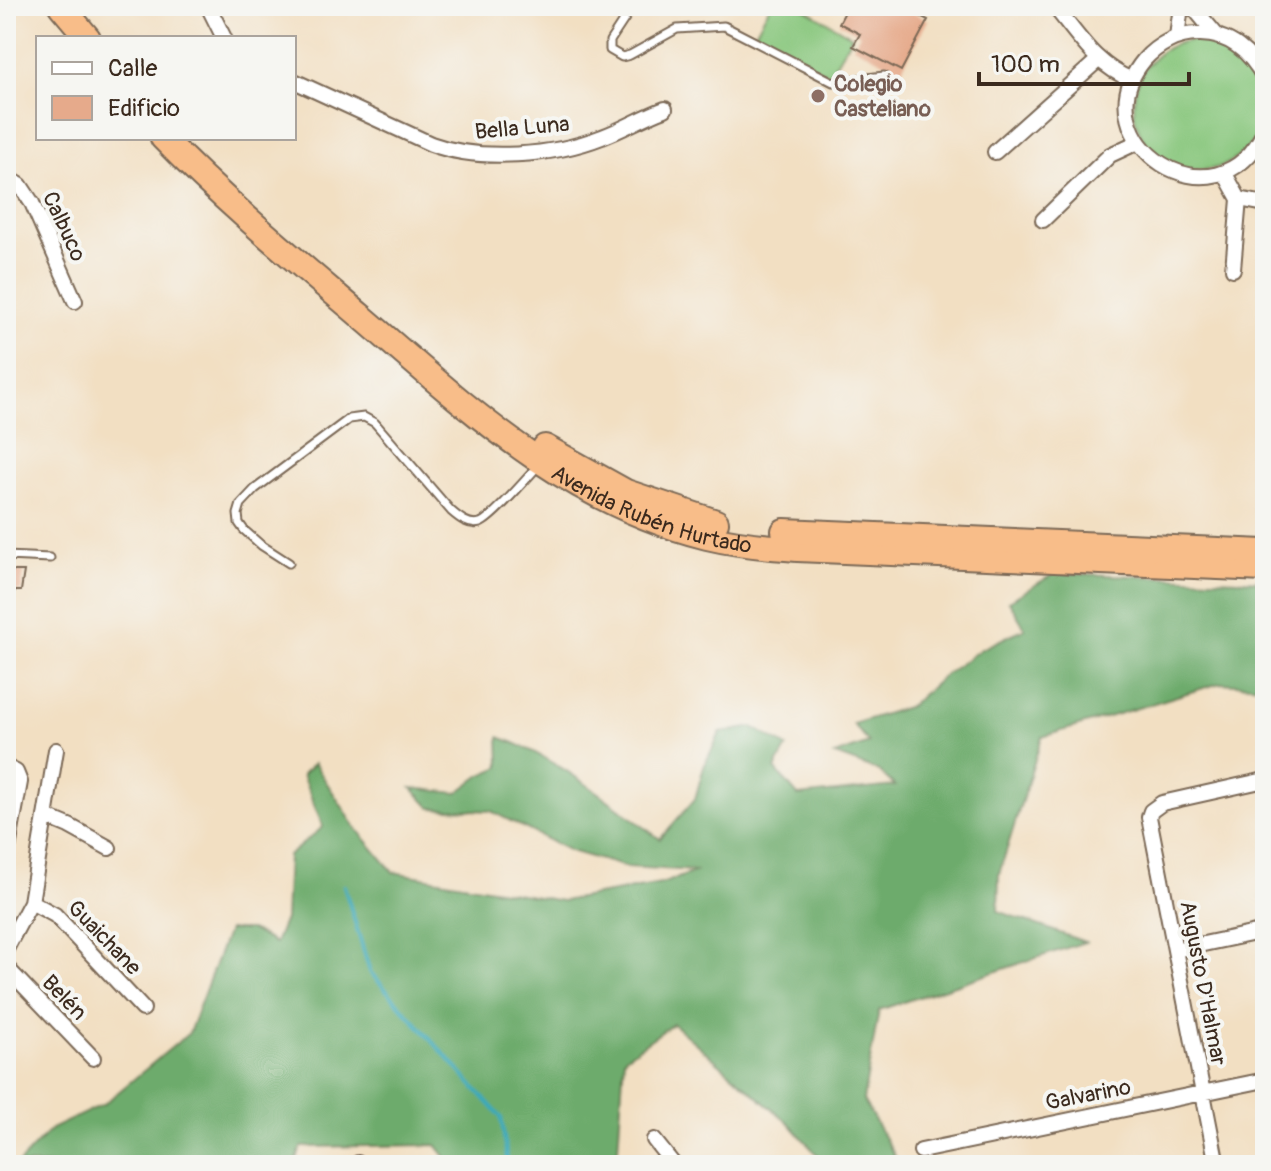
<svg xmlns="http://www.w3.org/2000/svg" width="1271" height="1171" viewBox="0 0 1271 1171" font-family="Pangolin,sans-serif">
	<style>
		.green { fill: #87c67c; stroke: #61784d; stroke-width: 2 }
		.forest { fill: #6dab6c; stroke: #546a45; stroke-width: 2 }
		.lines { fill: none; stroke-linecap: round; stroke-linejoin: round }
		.stream { stroke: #3ba9ba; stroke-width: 4 }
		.building { fill: #e6aa8b }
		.lane-casing { stroke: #7b6957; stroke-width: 11 }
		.street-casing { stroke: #7b6957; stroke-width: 18 }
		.highway-casing { stroke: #7b6957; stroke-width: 28 }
		.lane { stroke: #fff; stroke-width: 7 }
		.street { stroke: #fff; stroke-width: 14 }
		.highway { stroke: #f8bd89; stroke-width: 24 }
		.education-dot { fill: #8d6e63; stroke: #f6f6f2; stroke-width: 3 }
		.labels { text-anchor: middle; stroke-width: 8; stroke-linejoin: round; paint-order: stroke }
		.education-label { font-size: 22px; font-weight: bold; fill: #785e54; stroke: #f6f6f2; text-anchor: start }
		.street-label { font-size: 22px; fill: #3b2a1e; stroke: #f6f6f2 }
	</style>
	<rect width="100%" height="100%" fill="#f6f6f2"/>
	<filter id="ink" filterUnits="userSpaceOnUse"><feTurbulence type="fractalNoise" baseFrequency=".0125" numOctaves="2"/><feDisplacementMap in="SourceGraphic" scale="16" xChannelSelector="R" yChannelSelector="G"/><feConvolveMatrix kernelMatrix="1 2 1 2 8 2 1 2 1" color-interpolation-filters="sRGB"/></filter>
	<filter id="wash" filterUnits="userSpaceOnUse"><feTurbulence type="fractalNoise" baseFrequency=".006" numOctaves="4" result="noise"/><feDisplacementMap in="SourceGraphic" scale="32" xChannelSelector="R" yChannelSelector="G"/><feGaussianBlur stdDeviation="1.8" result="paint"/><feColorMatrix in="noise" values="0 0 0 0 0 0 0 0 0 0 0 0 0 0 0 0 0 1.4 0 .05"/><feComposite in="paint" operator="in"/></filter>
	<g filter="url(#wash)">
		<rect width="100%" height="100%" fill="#f2dfc2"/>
		<path class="green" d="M770 6H800L852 36 829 75 755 33Z
			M1134 105a65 65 0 1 1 130 0a65 65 0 1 1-130 0Z"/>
		<path class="forest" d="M1055 573 1265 581V686L1220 683 1042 737 999 874 998 911 1085 942 879 1010 863 1100 900 1165H826L790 1124 673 1024 624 1058 617 1165H452L436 1145 301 1147 295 1165H17L51 1129 104 1104 189 1033 228 930H251L275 943 285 919 288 856 323 827 302 775 314 763 356 828 393 872 562 901 661 884 697 871 626 867 570 851 491 811 431 808 412 788 457 793 481 775 500 767 499 737C559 758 609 802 660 839L695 799 704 766 720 733 753 727 787 747 775 769 798 796 895 786 879 771 835 755 869 743 853 724 910 706 943 676 981 649 1025 628 1009 601Z"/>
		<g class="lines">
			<path class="stream" d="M344 886 370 972 501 1117 508 1165"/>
		</g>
		<g id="blocks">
			<path class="building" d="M848 6H901L928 20 901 71 853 46 860 34 839 23Z
				M6 571H24L21 591H6Z"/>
		</g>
	</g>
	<g filter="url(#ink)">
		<use href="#blocks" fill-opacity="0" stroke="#7b6957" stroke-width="2"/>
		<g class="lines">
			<g class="lane-casing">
				<path id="lane" d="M633 6 610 41V50L622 57 630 55 677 29 724 26 833 82 884 76
					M6 556 50 558
					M289 563 261 545 244 530 239 523 238 514 241 504 255 489 349 419 364 417 375 423 451 511C459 518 469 526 480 523 492 519 528 477 539 465"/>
			</g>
			<g class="street-casing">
				<path id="street" d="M208 6 224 38
					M1054 6C1079 36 1095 65 1132 80
					M1192 6 1218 37
					M1177 37 1181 6
					M1265 79C1251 53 1229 33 1198 34 1177 34 1157 45 1144 60 1078 139 1217 235 1265 130
					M294 81 431 144C480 162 554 156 602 137 624 129 643 117 665 109
					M995 152 1098 60
					M1224 172 1239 199 1265 204
					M6 177 20 185 32 203 75 301
					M1043 220 1110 155 1138 142
					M1233 269 1239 199
					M6 767 16 772 20 782 6 859
					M45 816 69 826 109 848
					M31 902 55 915 143 1009
					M6 949 31 902 56 750
					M1175 950 1265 931
					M6 967 93 1058
					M654 1140 674 1165
					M921 1151 1265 1080
					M358 1165V1163
					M1217 1165 1149 817 1151 811 1162 803 1265 780"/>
			</g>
			<g class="highway-casing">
				<g id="highway">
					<path d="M61 6 88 38"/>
					<path id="s1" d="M163 138C225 202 294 259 362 317 468 408 566 502 707 537 736 544 767 547 797 549L1265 569"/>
					<path d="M545 447 626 492 716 522"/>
					<path d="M784 531 1265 552"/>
				</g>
			</g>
			<use href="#lane" class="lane"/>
			<use href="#street" class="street"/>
			<use href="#highway" class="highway"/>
		</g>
	</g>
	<circle class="education-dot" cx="818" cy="96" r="8"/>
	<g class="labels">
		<g class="education-label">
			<text x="834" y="91">Colegio<tspan x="834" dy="25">Casteliano</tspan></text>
		</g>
		<g class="street-label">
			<text transform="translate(522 127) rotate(-5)" y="8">Bella Luna</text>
			<text transform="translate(65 226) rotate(65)" y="8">Calbuco</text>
			<text dy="8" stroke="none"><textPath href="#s1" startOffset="620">Avenida Rubén Hurtado</textPath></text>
			<text transform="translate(105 937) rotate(46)" y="8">Guaichane</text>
			<text transform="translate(1204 983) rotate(79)" y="8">Augusto D'Halmar</text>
			<text transform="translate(65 997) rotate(46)" y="8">Belén</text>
			<text transform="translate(1088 1094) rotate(-11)" y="8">Galvarino</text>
		</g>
	</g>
	<rect width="1271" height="1171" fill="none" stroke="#f6f6f2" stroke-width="32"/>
	<rect x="36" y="36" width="260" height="104" fill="#f6f6f2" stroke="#aba49d" stroke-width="2"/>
	<rect x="52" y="62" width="40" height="12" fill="#ffffff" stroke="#aba49d" stroke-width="2"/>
	<text x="108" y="76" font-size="24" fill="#3b2a1e">Calle</text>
	<rect x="52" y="96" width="40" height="24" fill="#e6aa8b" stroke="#aba49d" stroke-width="2"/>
	<text x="108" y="116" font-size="24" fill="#3b2a1e">Edificio</text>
	<path d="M979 72v12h210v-12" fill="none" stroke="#3b2a1e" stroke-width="4"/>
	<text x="991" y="72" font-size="24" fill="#3b2a1e" stroke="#f6f6f2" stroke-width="6" paint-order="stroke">100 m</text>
</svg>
